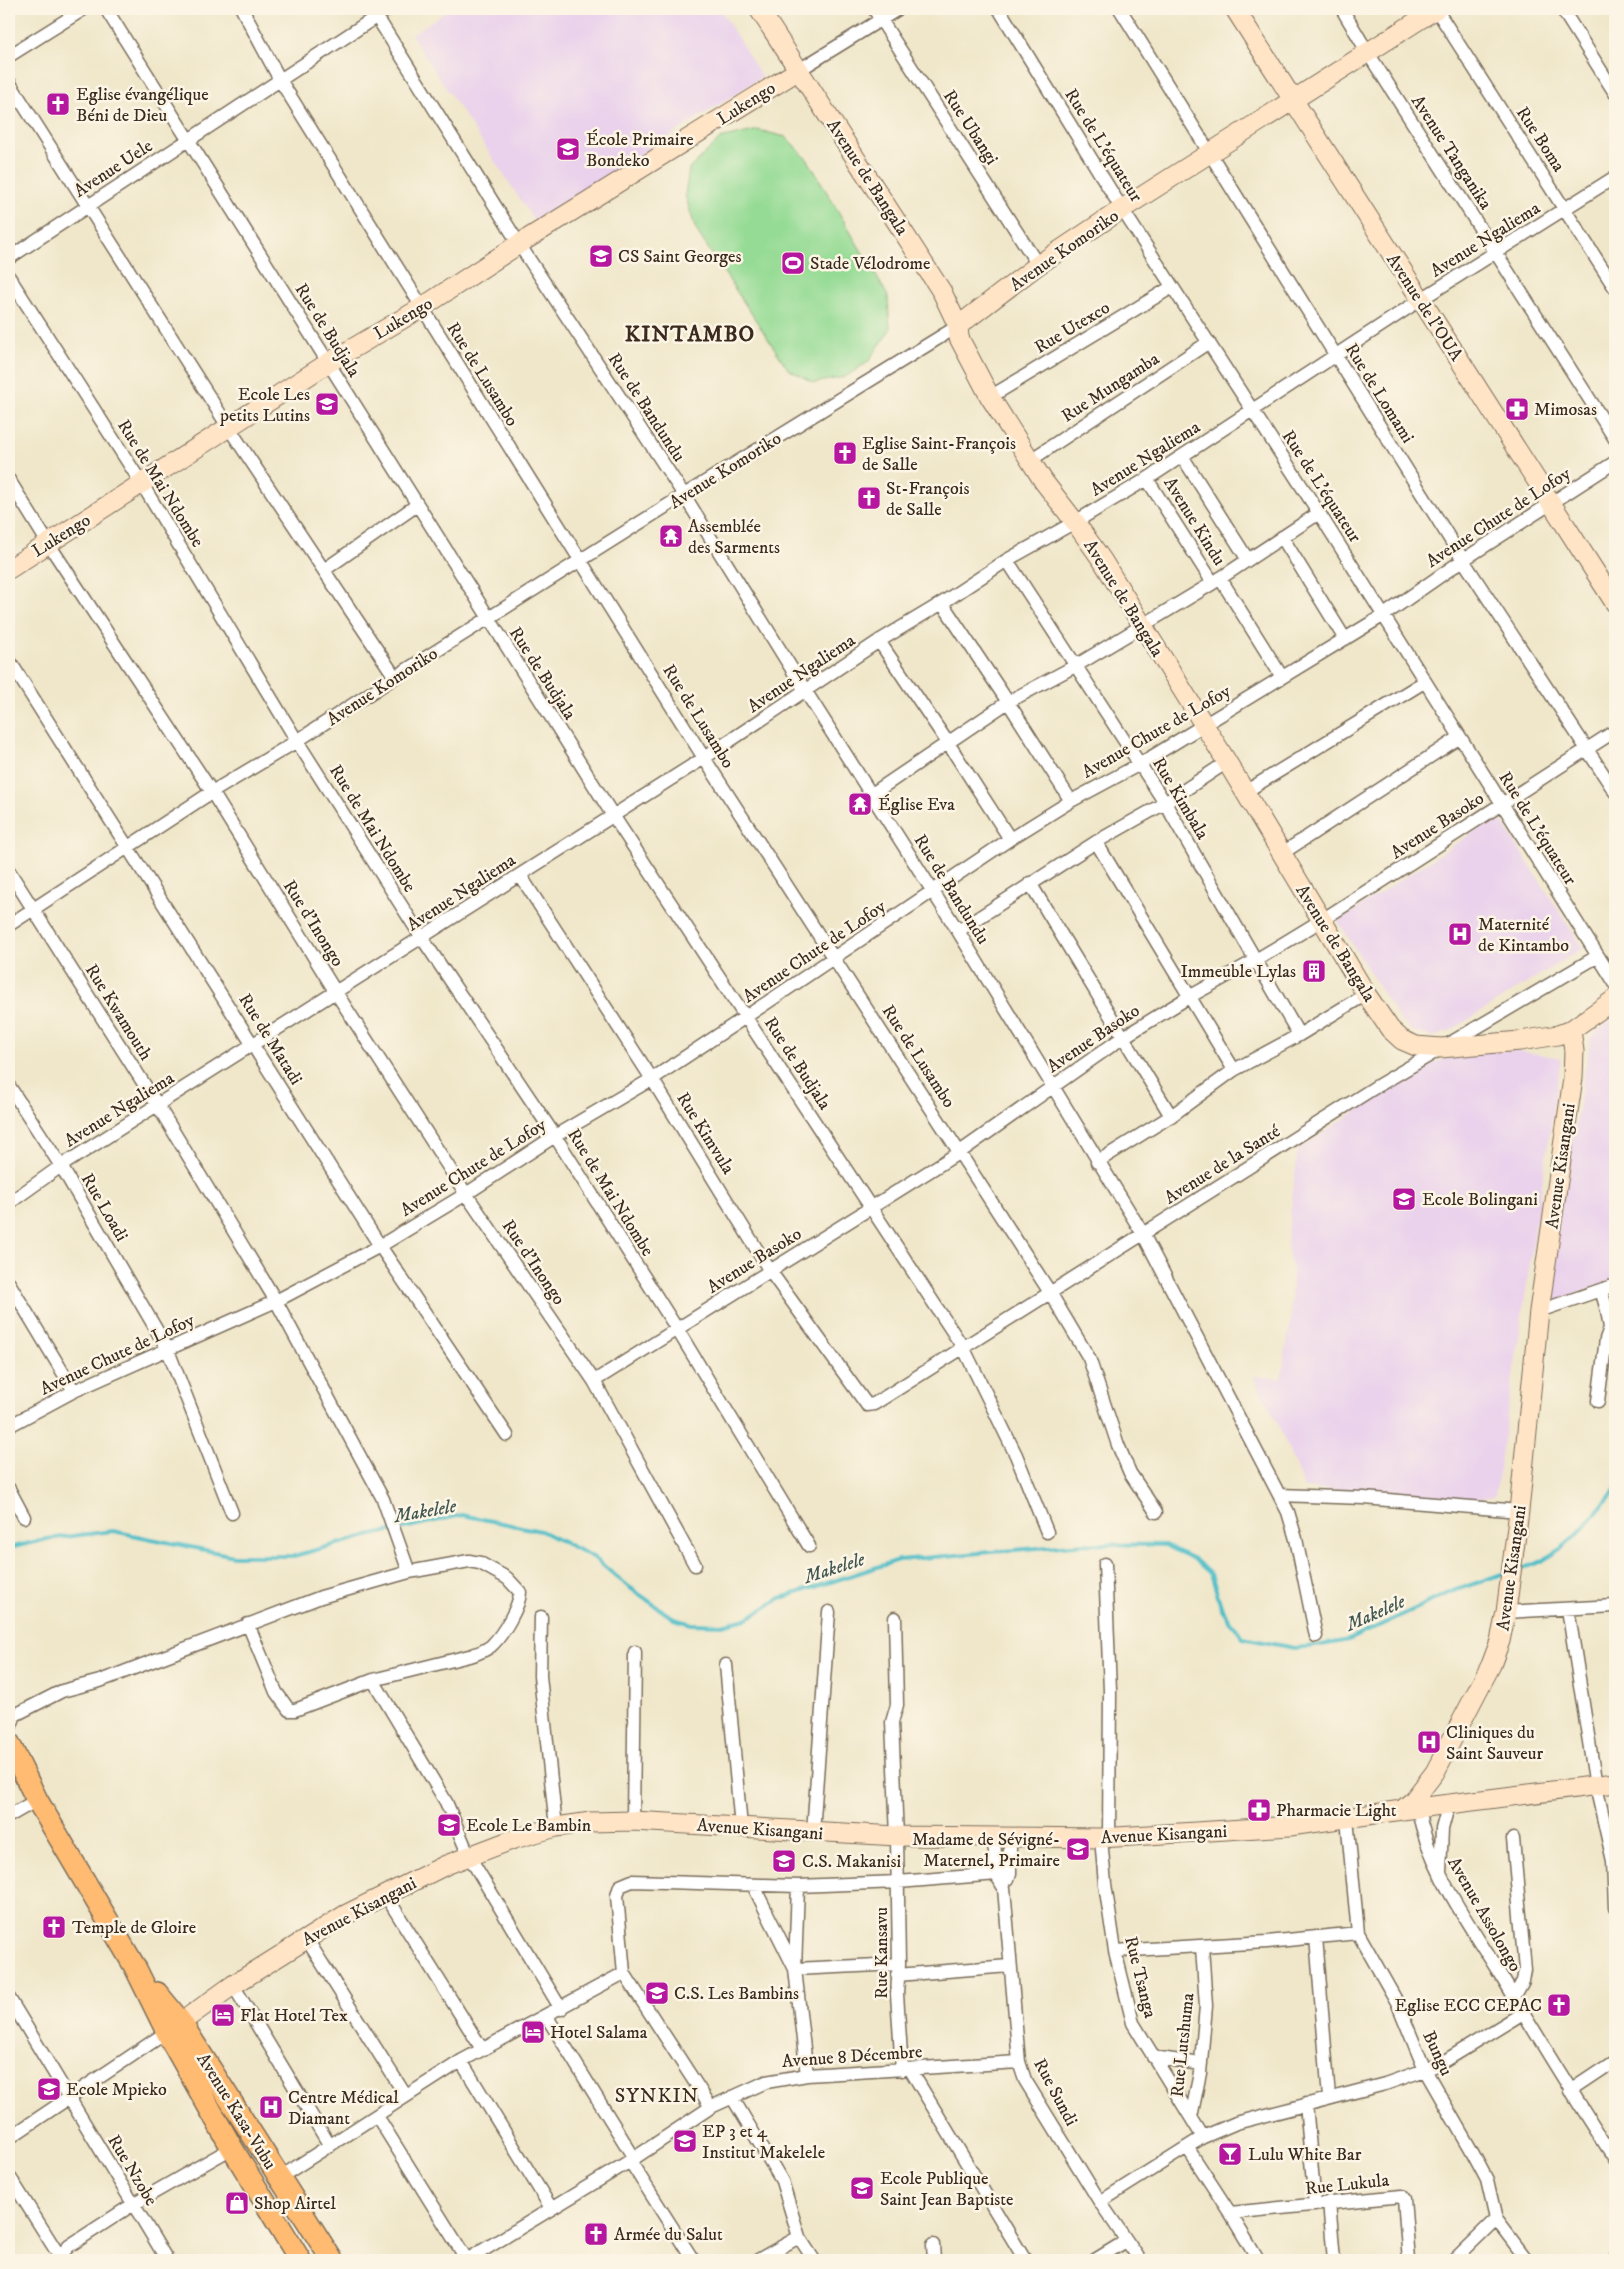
<svg xmlns="http://www.w3.org/2000/svg" width="1624" height="2269" viewBox="0 0 1624 2269" font-family="'IM FELL DW Pica',serif">
	<style>
		.built { fill: #ead1ec }
		.green { fill: #96db95; stroke: #68825a }
		.lines { fill: none; stroke-linecap: round; stroke-linejoin: round }
		.stream { stroke: #50bec8; stroke-width: 4 }
		.street-casing { stroke: #7a6c5a; stroke-width: 15 }
		.secondary-casing { stroke: #7a6c5a; stroke-width: 21 }
		.primary-casing { stroke: #7a6c5a; stroke-width: 24 }
		.street { stroke: #fff; stroke-width: 12 }
		.secondary { stroke: #ffe4c6; stroke-width: 19 }
		.primary { stroke: #febb71; stroke-width: 21 }
		.labels { text-anchor: middle; stroke-width: 5; stroke-linejoin: round; paint-order: stroke }
		.poi-label { font-size: 18px; fill: #3b2a1e; stroke: #fcf5e5; text-anchor: start }
		.street-label { font-size: 18px; fill: #3b2a1e; stroke: #fcf5e5 }
		.water-label { font-size: 19px; font-style: italic; fill: #415651; stroke: #fcf5e5 }
		.quarter-label { font-size: 20px; letter-spacing: 1px; fill: #3b2a1e; stroke: #fcf5e5 }
		.district-label { font-size: 22px; font-weight: bold; letter-spacing: 1px; fill: #3b2a1e; stroke: #fcf5e5 }
	</style>
	<rect width="100%" height="100%" fill="#fcf5e5"/>
	<filter id="ink" filterUnits="userSpaceOnUse"><feTurbulence type="fractalNoise" baseFrequency=".02" numOctaves="2"/><feDisplacementMap in="SourceGraphic" scale="10" xChannelSelector="R" yChannelSelector="G"/><feConvolveMatrix kernelMatrix="1 2 1 2 8 2 1 2 1" color-interpolation-filters="sRGB"/></filter>
	<filter id="wash" filterUnits="userSpaceOnUse"><feTurbulence type="fractalNoise" baseFrequency=".0096" numOctaves="4" result="noise"/><feDisplacementMap in="SourceGraphic" scale="20" xChannelSelector="R" yChannelSelector="G"/><feGaussianBlur stdDeviation="1.12" result="paint"/><feColorMatrix in="noise" values="0 0 0 0 0 0 0 0 0 0 0 0 0 0 0 0 0 1.4 0 .05"/><feComposite in="paint" operator="in"/></filter>
	<g filter="url(#wash)">
		<rect width="100%" height="100%" fill="#f0e7ca"/>
		<path class="built" d="M450 9H720L762 77 535 222 411 35Z
			M1498 816 1583 948 1450 1031 1432 1037 1412 1031 1397 1016 1338 921Z
			M1615 1015V1279L1544 1306 1591 1036Z
			M1472 1051H1517L1561 1058 1495 1496 1473 1500 1304 1488 1278 1424 1253 1376 1281 1379 1291 1319 1292 1270 1287 1243 1298 1149 1427 1065Z"/>
		<path class="green" d="M758 130 786 137 808 160 888 296 890 330 868 362 845 377 814 383 788 369 696 230 685 195 689 169 720 139Z"/>
		<g class="lines">
			<path class="stream" d="M9 1548 47 1539 113 1531 234 1556H294L359 1538 462 1515 541 1531 593 1557 629 1587 674 1619 692 1624 722 1625 746 1619 781 1598 899 1560 1084 1544 1165 1545 1194 1559 1211 1574 1222 1609 1243 1638 1294 1648 1316 1646 1349 1640 1453 1591 1505 1573
				M1517 1570C1562 1559 1587 1525 1615 1490"/>
		</g>
	</g>
	<g filter="url(#ink)">
		<g class="lines">
			<g class="street-casing">
				<path id="street" d="M106 9 612 814 964 1349 1016 1455 1047 1532
					M242 9 280 80 704 758 1051 1294 1089 1358 1118 1445 1130 1473 1156 1512
					M372 9 519 244 684 495 806 692 958 931 1143 1234 1288 1512 1296 1539 1316 1636
					M874 9 1038 265
					M999 9 1122 209 1319 513 1615 983
					M1120 9 1463 560 1615 792
					M1342 9 1368 53 1615 439
					M1436 9 1615 288
					M1562 9 1615 93
					M9 56 84 9
					M799 70 898 9
					M9 82 229 428 395 677
					M9 258 388 9
					M9 277 142 484 297 741 422 938 555 1136 677 1329 809 1546
					M990 397 1172 287
					M1182 456 1248 560
					M1029 461 1209 342
					M1147 479 1213 583
					M9 480 48 543 212 792 335 991 466 1194 594 1381 695 1565
					M1282 537 1345 639
					M1007 560 1165 803 1299 1035
					M324 570 417 505
					M1220 578 1282 677
					M942 603 1008 702 1071 801
					M879 641 948 743 1010 839
					M9 660 380 1246 507 1435
					M1245 792 1424 682
					M872 794 1008 702 1077 665 1213 583 1319 513
					M1096 842 1234 1070
					M1281 854 1460 737
					M9 871 158 1106 276 1301 383 1499 409 1572
					M520 875 652 1079 770 1271 867 1405 874 1404 1374 1088 1598 956
					M1030 883 1171 1116
					M9 925 212 792 297 741 395 677 684 495 958 326
					M958 931 1096 842 1165 803 1227 762
					M9 1086 61 1166 167 1348 232 1513
					M1097 1162 1171 1116 1234 1070 1299 1035 1366 994
					M9 1203 61 1166 704 758 879 641 942 603 1007 560 1075 522 1147 479 1420 300 1615 177
					M9 1283 74 1391
					M1539 1311 1615 1285
					M594 1381 960 1152 1122 1038 1189 997 1256 960 1322 920 1615 731
					M1598 1401 1606 1339 1610 1328 1607 1310 1601 1290
					M9 1426 74 1391 276 1301 380 1246 466 1194 555 1136 652 1079 747 1016 1010 839 1071 801 1140 764 1384 615 1463 560 1615 462
					M9 1489 24 1517
					M1279 1495 1364 1498 1519 1511
					M1105 1564 1110 1691 1109 1837
					M1568 1609 1596 1786 1613 1861 1615 1907
					M1506 1612 1615 1606
					M541 1617 540 1676 556 1827
					M895 1618 897 1705 892 1722 897 1836 899 1964 897 1994 902 2070
					M726 1665 741 1827
					M373 1680 446 1802 469 1856 561 2009
					M9 1730 15 1715 62 1691 100 1681 321 1597 409 1572 469 1561 480 1563 507 1578 520 1592C520 1606 503 1634 493 1644 488 1650 480 1652 473 1655L373 1680 295 1710H289L276 1692 248 1624
					M1418 1808C1428 1869 1467 1920 1498 1971 1536 2034 1574 2097 1615 2159
					M9 1816 37 1800
					M1347 1819 1358 1933 1397 2002 1425 2070 1471 2150 1487 2180 1496 2219 1527 2260
					M633 1821 635 1652
					M813 1832 829 1612
					M994 1836 996 1874 1004 1888 1019 2062 1025 2080 1100 2202 1140 2260
					M1101 1838 1105 1884 1115 1951 1133 2023 1203 2137
					M1513 1839 1525 1970 1523 1981 1514 1997
					M1440 1872 1442 1829 1449 1803
					M1008 1879 1010 1873V1836
					M753 1885 795 1969 899 1964
					M798 1886 795 1969 807 2075
					M385 1894 482 2049
					M1316 1937 1329 2098
					M306 1938 406 2096
					M1115 1951 1267 1942 1358 1933
					M897 1975 1009 1966
					M233 1985 330 2146
					M9 1998 167 2260
					M547 2017 634 2158
					M1153 2057 1201 2064
					M461 2061 551 2208
					M910 2069 1025 2260
					M1570 2091 1615 2061
					M732 2097 782 2181 799 2237 814 2260
					M1306 2104 1315 2205
					M711 2107 624 1973 617 1896 620 1886 632 1881 798 1886 898 1882 1010 1873
					M377 2116 467 2260
					M1191 2117 1200 2073 1206 2006 1202 1947
					M9 2138 167 2032
					M1187 2147 1230 2213 1258 2260
					M630 2161 693 2260
					M9 2176 62 2260
					M279 2178 461 2061 624 1973
					M1100 2202 1203 2137 1236 2123 1385 2084 1425 2070 1443 2062 1523 2013
					M1329 2202 1334 2260
					M1230 2213 1402 2196 1404 2199 1409 2260
					M933 2245 934 2260
					M56 2260 69 2246 132 2205 232 2148
					M467 2260 630 2161 711 2107 766 2082 807 2075 1019 2062
					M758 2260 799 2237
					M1095 2260 1126 2241
					M1454 2260 1496 2219
					M1612 2260 1615 2258"/>
			</g>
			<g class="secondary-casing">
				<path id="secondary" d="M759 9 942 292 958 326 959 338 990 397 1044 482 1075 522 1102 560 1227 762 1366 994 1390 1029 1402 1040 1416 1046 1441 1048 1520 1041 1558 1035 1571 1030 1615 999
					M1235 9 1615 603
					M958 326 1038 265 1122 209 1436 9
					M9 569 328 363 421 308 519 244 799 70
					M1402 1810 1615 1783
					M169 2031 233 1985 345 1915 446 1865 514 1839 556 1827 591 1822 633 1821 897 1836 1101 1838 1290 1826 1402 1810 1413 1801 1435 1772 1491 1665 1500 1641 1506 1612 1519 1511 1539 1311 1573 1078 1574 1051 1571 1030"/>
			</g>
			<g class="primary-casing">
				<path id="primary" d="M9 1743 37 1800 135 1967 171 2040 232 2148 300 2260
					M157 1993 180 2021 332 2260"/>
			</g>
			<use href="#street" class="street"/>
			<use href="#secondary" class="secondary"/>
			<use href="#primary" class="primary"/>
		</g>
	</g>
	<defs>
		<g id="church-square" transform="scale(1.25)"><rect x="-9" y="-9" width="18" height="18" rx="4" fill="#b5179e" stroke="#fcf5e5"/><path d="M-1.2-6h2.4v3.5h3.3v2.4h-3.3V6h-2.4V-.1h-3.3v-2.4h3.3Z" fill="#fff"/></g>
		<g id="school-square" transform="scale(1.25)"><rect x="-9" y="-9" width="18" height="18" rx="4" fill="#b5179e" stroke="#fcf5e5"/><path d="M0-5L7-2L0 1L-7-2ZM-4 1L0 2.5L4 1V4Q0 6-4 4Z" fill="#fff"/></g>
		<g id="stadium-square" transform="scale(1.25)"><rect x="-9" y="-9" width="18" height="18" rx="4" fill="#b5179e" stroke="#fcf5e5"/><path d="M0-5a6.5 5 0 1 0 0 10a6.5 5 0 1 0 0-10ZM-3.5-1.8h7v3.6h-7Z" fill="#fff"/></g>
		<g id="pharmacy-square" transform="scale(1.25)"><rect x="-9" y="-9" width="18" height="18" rx="4" fill="#b5179e" stroke="#fcf5e5"/><path d="M-2-6h4v4h4v4h-4v4h-4v-4h-4v-4h4Z" fill="#fff"/></g>
		<g id="temple-square" transform="scale(1.25)"><rect x="-9" y="-9" width="18" height="18" rx="4" fill="#b5179e" stroke="#fcf5e5"/><path d="M0-6L5-2H3V0L6.5 2.5H4V6H1.5V3h-3V6H-4V2.5H-6.5L-3 0V-2H-5Z" fill="#fff"/></g>
		<g id="hospital-square" transform="scale(1.25)"><rect x="-9" y="-9" width="18" height="18" rx="4" fill="#b5179e" stroke="#fcf5e5"/><path d="M-5-5h3v3.5h4V-5h3V5h-3V1.5h-4V5h-3Z" fill="#fff"/></g>
		<g id="building-square" transform="scale(1.25)"><rect x="-9" y="-9" width="18" height="18" rx="4" fill="#b5179e" stroke="#fcf5e5"/><path d="M-4-6H4V6H1V3H-1V6H-4ZM-2.5-4.3h1.7v1.8h-1.7ZM.8-4.3h1.7v1.8H.8ZM-2.5-1h1.7V.8h-1.7ZM.8-1h1.7V.8H.8Z" fill="#fff"/></g>
		<g id="hotel-square" transform="scale(1.25)"><rect x="-9" y="-9" width="18" height="18" rx="4" fill="#b5179e" stroke="#fcf5e5"/><path d="M-6-4.5h1.5V1H6V5H4.5V3h-9V5H-6ZM-4 0a1.8 1.8 0 1 1 3.6 0ZM.5 0V-2.5h3Q6-2.5 6 0Z" fill="#fff"/></g>
		<g id="bar-square" transform="scale(1.25)"><rect x="-9" y="-9" width="18" height="18" rx="4" fill="#b5179e" stroke="#fcf5e5"/><path d="M-6-5H6L.8 .8V4.5H3.5V6h-7V4.5H-.8V.8Z" fill="#fff"/></g>
		<g id="shop-square" transform="scale(1.25)"><rect x="-9" y="-9" width="18" height="18" rx="4" fill="#b5179e" stroke="#fcf5e5"/><path d="M-5-2.5h2.3a2.7 3.5 0 0 1 5.4 0H5L5.5 6h-11ZM-1.5-2.5h3a1.5 2.3 0 0 0-3 0Z" fill="#fff"/></g>
	</defs>
	<g fill-rule="evenodd">
		<use href="#church-square" x="58" y="104"/>
		<use href="#school-square" x="568" y="149"/>
		<use href="#school-square" x="601" y="256"/>
		<use href="#stadium-square" x="793" y="263"/>
		<use href="#school-square" x="327" y="404"/>
		<use href="#pharmacy-square" x="1517" y="409"/>
		<use href="#church-square" x="845" y="453"/>
		<use href="#church-square" x="869" y="498"/>
		<use href="#temple-square" x="671" y="536"/>
		<use href="#temple-square" x="860" y="804"/>
		<use href="#hospital-square" x="1460" y="934"/>
		<use href="#building-square" x="1314" y="971"/>
		<use href="#school-square" x="1404" y="1199"/>
		<use href="#hospital-square" x="1429" y="1742"/>
		<use href="#pharmacy-square" x="1259" y="1810"/>
		<use href="#school-square" x="449" y="1825"/>
		<use href="#school-square" x="1078" y="1849"/>
		<use href="#school-square" x="784" y="1861"/>
		<use href="#church-square" x="54" y="1927"/>
		<use href="#school-square" x="657" y="1993"/>
		<use href="#church-square" x="1559" y="2005"/>
		<use href="#hotel-square" x="223" y="2015"/>
		<use href="#hotel-square" x="533" y="2032"/>
		<use href="#school-square" x="49" y="2089"/>
		<use href="#hospital-square" x="271" y="2107"/>
		<use href="#school-square" x="685" y="2141"/>
		<use href="#bar-square" x="1230" y="2154"/>
		<use href="#school-square" x="862" y="2188"/>
		<use href="#shop-square" x="237" y="2203"/>
		<use href="#church-square" x="596" y="2234"/>
	</g>
	<g class="labels">
		<g class="poi-label">
			<text x="76" y="100">Eglise évangélique<tspan x="76" dy="21">Béni de Dieu</tspan></text>
			<text x="586" y="145">École Primaire<tspan x="586" dy="21">Bondeko</tspan></text>
			<text x="618" y="262">CS Saint Georges</text>
			<text x="810" y="269">Stade Vélodrome</text>
			<text x="310" y="400" text-anchor="end">Ecole Les<tspan x="310" dy="21">petits Lutins</tspan></text>
			<text x="1534" y="415">Mimosas</text>
			<text x="862" y="449">Eglise Saint-François<tspan x="862" dy="21">de Salle</tspan></text>
			<text x="886" y="494">St-François<tspan x="886" dy="21">de Salle</tspan></text>
			<text x="688" y="532">Assemblée<tspan x="688" dy="21">des Sarments</tspan></text>
			<text x="878" y="810">Église Eva</text>
			<text x="1478" y="930">Maternité<tspan x="1478" dy="21">de Kintambo</tspan></text>
			<text x="1296" y="977" text-anchor="end">Immeuble Lylas</text>
			<text x="1422" y="1205">Ecole Bolingani</text>
			<text x="1446" y="1738">Cliniques du<tspan x="1446" dy="21">Saint Sauveur</tspan></text>
			<text x="1276" y="1816">Pharmacie Light</text>
			<text x="466" y="1831">Ecole Le Bambin</text>
			<text x="1060" y="1845" text-anchor="end">Madame de Sévigné-<tspan x="1060" dy="21">Maternel, Primaire</tspan></text>
			<text x="802" y="1867">C.S. Makanisi</text>
			<text x="72" y="1933">Temple de Gloire</text>
			<text x="674" y="1999">C.S. Les Bambins</text>
			<text x="1542" y="2011" text-anchor="end">Eglise ECC CEPAC</text>
			<text x="240" y="2021">Flat Hotel Tex</text>
			<text x="550" y="2038">Hotel Salama</text>
			<text x="66" y="2095">Ecole Mpieko</text>
			<text x="288" y="2103">Centre Médical<tspan x="288" dy="21">Diamant</tspan></text>
			<text x="702" y="2137">EP 3 et 4<tspan x="702" dy="21">Institut Makelele</tspan></text>
			<text x="1248" y="2160">Lulu White Bar</text>
			<text x="880" y="2184">Ecole Publique<tspan x="880" dy="21">Saint Jean Baptiste</tspan></text>
			<text x="254" y="2209">Shop Airtel</text>
			<text x="614" y="2240">Armée du Salut</text>
		</g>
		<g class="street-label">
			<text transform="translate(746 103) rotate(-32)" y="6">Lukengo</text>
			<text transform="translate(971 127) rotate(57)" y="6">Rue Ubangi</text>
			<text transform="translate(1541 139) rotate(57)" y="6">Rue Boma</text>
			<text transform="translate(1104 145) rotate(58)" y="6">Rue de L'équateur</text>
			<text transform="translate(1452 152) rotate(57)" y="6">Avenue Tanganika</text>
			<text transform="translate(113 168) rotate(-33)" y="6">Avenue Uele</text>
			<text transform="translate(868 177) rotate(57)" y="6">Avenue de Bangala</text>
			<text transform="translate(1485 239) rotate(-32)" y="6">Avenue Ngaliema</text>
			<text transform="translate(1064 250) rotate(-35)" y="6">Avenue Komoriko</text>
			<text transform="translate(1425 307) rotate(57)" y="6">Avenue de l’OUA</text>
			<text transform="translate(403 318) rotate(-31)" y="6">Lukengo</text>
			<text transform="translate(1072 327) rotate(-31)" y="6">Rue Utexco</text>
			<text transform="translate(328 330) rotate(58)" y="6">Rue de Budjala</text>
			<text transform="translate(483 374) rotate(58)" y="6">Rue de Lusambo</text>
			<text transform="translate(1110 387) rotate(-33)" y="6">Rue Mungamba</text>
			<text transform="translate(1380 393) rotate(58)" y="6">Rue de Lomami</text>
			<text transform="translate(647 407) rotate(57)" y="6">Rue de Bandundu</text>
			<text transform="translate(1145 458) rotate(-32)" y="6">Avenue Ngaliema</text>
			<text transform="translate(725 470) rotate(-32)" y="6">Avenue Komoriko</text>
			<text transform="translate(161 483) rotate(58)" y="6">Rue de Mai Ndombe</text>
			<text transform="translate(1322 486) rotate(57)" y="6">Rue de L'équateur</text>
			<text transform="translate(1498 517) rotate(-33)" y="6">Avenue Chute de Lofoy</text>
			<text transform="translate(1195 521) rotate(58)" y="6">Avenue Kindu</text>
			<text transform="translate(61 535) rotate(-32)" y="6">Lukengo</text>
			<text transform="translate(1124 598) rotate(58)" y="6">Avenue de Bangala</text>
			<text transform="translate(543 673) rotate(57)" y="6">Rue de Budjala</text>
			<text transform="translate(801 673) rotate(-34)" y="6">Avenue Ngaliema</text>
			<text transform="translate(382 686) rotate(-33)" y="6">Avenue Komoriko</text>
			<text transform="translate(699 716) rotate(58)" y="6">Rue de Lusambo</text>
			<text transform="translate(1156 731) rotate(-30)" y="6">Avenue Chute de Lofoy</text>
			<text transform="translate(1181 798) rotate(59)" y="6">Rue Kimbala</text>
			<text transform="translate(1437 825) rotate(-33)" y="6">Avenue Basoko</text>
			<text transform="translate(373 828) rotate(58)" y="6">Rue de Mai Ndombe</text>
			<text transform="translate(1538 828) rotate(58)" y="6">Rue de L'équateur</text>
			<text transform="translate(952 889) rotate(58)" y="6">Rue de Bandundu</text>
			<text transform="translate(461 892) rotate(-33)" y="6">Avenue Ngaliema</text>
			<text transform="translate(314 923) rotate(58)" y="6">Rue d'Inongo</text>
			<text transform="translate(1336 943) rotate(58)" y="6">Avenue de Bangala</text>
			<text transform="translate(814 951) rotate(-34)" y="6">Avenue Chute de Lofoy</text>
			<text transform="translate(119 1012) rotate(58)" y="6">Rue Kwamouth</text>
			<text transform="translate(1093 1038) rotate(-34)" y="6">Avenue Basoko</text>
			<text transform="translate(271 1039) rotate(58)" y="6">Rue de Matadi</text>
			<text transform="translate(919 1056) rotate(57)" y="6">Rue de Lusambo</text>
			<text transform="translate(798 1063) rotate(57)" y="6">Rue de Budjala</text>
			<text transform="translate(119 1109) rotate(-32)" y="6">Avenue Ngaliema</text>
			<text transform="translate(706 1133) rotate(58)" y="6">Rue Kimvula</text>
			<text transform="translate(1222 1164) rotate(-32)" y="6">Avenue de la Santé</text>
			<text transform="translate(1560 1166) rotate(-82)" y="6">Avenue Kisangani</text>
			<text transform="translate(473 1167) rotate(-32)" y="6">Avenue Chute de Lofoy</text>
			<text transform="translate(611 1192) rotate(58)" y="6">Rue de Mai Ndombe</text>
			<text transform="translate(105 1207) rotate(60)" y="6">Rue Loadi</text>
			<text transform="translate(754 1260) rotate(-32)" y="6">Avenue Basoko</text>
			<text transform="translate(534 1262) rotate(56)" y="6">Rue d'Inongo</text>
			<text transform="translate(117 1354) rotate(-25)" y="6">Avenue Chute de Lofoy</text>
			<text transform="translate(1511 1568) rotate(-82)" y="6">Avenue Kisangani</text>
			<text transform="translate(760 1829) rotate(4)" y="6">Avenue Kisangani</text>
			<text transform="translate(1164 1834) rotate(-3)" y="6">Avenue Kisangani</text>
			<text transform="translate(359 1911) rotate(-28)" y="6">Avenue Kisangani</text>
			<text transform="translate(1485 1914) rotate(60)" y="6">Avenue Assolongo</text>
			<text transform="translate(881 1953) rotate(-90)" y="6">Rue Kansavu</text>
			<text transform="translate(1141 1977) rotate(76)" y="6">Rue Tsanga</text>
			<text transform="translate(1182 2045) rotate(-84)" y="6">Rue Lutshuma</text>
			<text transform="translate(1438 2053) rotate(65)" y="6">Bungu</text>
			<text transform="translate(852 2056) rotate(-4)" y="6">Avenue 8 Décembre</text>
			<text transform="translate(1056 2092) rotate(62)" y="6">Rue Sundi</text>
			<text transform="translate(237 2111) rotate(58)" y="6">Avenue Kasa-Vubu</text>
			<text transform="translate(133 2170) rotate(59)" y="6">Rue Nzobe</text>
			<text transform="translate(1347 2184) rotate(-6)" y="6">Rue Lukula</text>
		</g>
		<g class="water-label">
			<text transform="translate(425 1510) rotate(-10)" y="7">Makelele</text>
			<text transform="translate(834 1567) rotate(-18)" y="7">Makelele</text>
			<text transform="translate(1375 1612) rotate(-24)" y="7">Makelele</text>
		</g>
		<g class="quarter-label">
			<text x="657" y="2102">SYNKIN</text>
		</g>
		<g class="district-label">
			<text x="690" y="341">KINTAMBO</text>
		</g>
	</g>
	<rect width="1624" height="2269" fill="none" stroke="#fcf5e5" stroke-width="30"/>
</svg>
